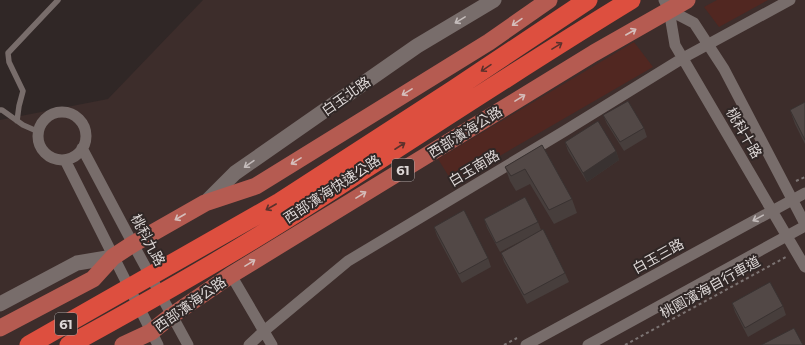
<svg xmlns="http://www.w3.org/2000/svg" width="805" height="345" viewBox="0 0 805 345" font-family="Montserrat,'Noto Sans TC',sans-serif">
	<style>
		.built { fill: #3d2d2b }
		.green { fill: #512721 }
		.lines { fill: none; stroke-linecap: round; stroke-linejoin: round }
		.path { stroke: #7c7473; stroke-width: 2; stroke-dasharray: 3 3; stroke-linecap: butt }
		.lane { stroke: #786d6b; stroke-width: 5.5 }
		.street { stroke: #786d6b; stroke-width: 11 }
		.secondary { stroke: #786d6b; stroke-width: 15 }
		.primary { stroke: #b55b51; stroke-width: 17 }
		.highway { stroke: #dd4f3f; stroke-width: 19 }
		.wall { fill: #473e3c }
		.shaded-wall { fill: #393231 }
		.building { fill: #524846; stroke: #393231 }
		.oneway { stroke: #c4bcbb }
		.oneway2 { stroke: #d5bebb }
		.oneway3 { stroke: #5b312c }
		.labels { text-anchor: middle; stroke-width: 4; stroke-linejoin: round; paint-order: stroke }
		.shield { fill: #302726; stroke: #a9a2a1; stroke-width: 1 }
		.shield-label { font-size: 13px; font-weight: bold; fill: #ddd7d6 }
		.street-label { font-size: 14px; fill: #ddd7d6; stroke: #302726 }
	</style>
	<rect width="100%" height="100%" fill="#302726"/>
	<path class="built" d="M203 0H805V345H0V120L108 99Z"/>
	<path class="green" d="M717 0H768L719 27 704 7Z
		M634 42 653 67 453 183 438 159Z"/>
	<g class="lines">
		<path class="path" d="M796 181 805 177
			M504 345 517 338
			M625 345 786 257"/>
		<path class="lane" d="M0 110H2L23 125 39 132
			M17 121 19 106 23 91 9 62 8 53 58 0"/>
		<path class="street" d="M664 0 669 10 675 45 805 267
			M669 10 694 23 724 69 805 224
			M38 136a24 24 0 1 1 48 0a24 24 0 1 1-48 0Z
			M82 148 133 244 188 345
			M65 160 158 345
			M231 275 272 345
			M249 345 264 331 348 261 563 132 683 58 790 0
			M526 345 805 193
			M588 345 805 226"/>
		<path class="secondary" d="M205 203 235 173 417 46 494 0
			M0 304 77 263 113 257"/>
		<path class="primary" d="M0 328 93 279 113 257 133 244 205 203 256 186 489 42 549 0
			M123 345 151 332 171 316 231 275 594 53 687 0"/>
		<path class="highway" d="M29 345 280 202 453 90 588 0
			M69 345C144 304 218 262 290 217 404 145 516 70 631 0"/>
	</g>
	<path class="wall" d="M805 102V144L795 124 790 110Z
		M603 115 644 128 647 137 624 151 607 124Z
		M565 142 616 151 619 160 587 182 568 151Z
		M542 145 572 199 577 213 554 224 530 184 516 191 510 181 505 167Z
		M484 219 538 222 541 230 565 273 569 282 527 304 504 262 501 253 525 239 500 252 487 228Z
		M434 227 488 258 491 267 462 283 437 236Z
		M732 303 783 306 786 315 748 337 735 312Z"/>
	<path class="shaded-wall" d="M616 151 619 160 587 182 583 173Z"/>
	<path class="building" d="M628 101 644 128 620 142 603 115Z
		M805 102V140L790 110Z
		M598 121 616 151 583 173 565 142Z
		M542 145 572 199 549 210 525 169 511 176 505 167Z
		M525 197 538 222 496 243 484 219Z
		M464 210 488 258 459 274 434 227Z
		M543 229 565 273 524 295 501 253Z
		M770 282 783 306 745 328 732 303Z
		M794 328 803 345H761Z"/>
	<defs><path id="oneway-shaft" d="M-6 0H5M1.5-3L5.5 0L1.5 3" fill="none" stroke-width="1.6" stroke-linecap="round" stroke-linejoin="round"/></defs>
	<g class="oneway">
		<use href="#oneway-shaft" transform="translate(460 20) rotate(149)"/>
		<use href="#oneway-shaft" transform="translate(249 164) rotate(145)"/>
		<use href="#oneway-shaft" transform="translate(758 218) rotate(151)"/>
	</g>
	<g class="oneway2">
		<use href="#oneway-shaft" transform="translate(517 22) rotate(145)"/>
		<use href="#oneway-shaft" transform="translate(631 32) rotate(-30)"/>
		<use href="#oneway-shaft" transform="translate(407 92) rotate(148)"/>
		<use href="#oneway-shaft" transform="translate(520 98) rotate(-32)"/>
		<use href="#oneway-shaft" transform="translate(296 161) rotate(148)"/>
		<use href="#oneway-shaft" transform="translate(361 195) rotate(-32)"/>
		<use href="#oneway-shaft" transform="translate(180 217) rotate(150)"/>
		<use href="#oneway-shaft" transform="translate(250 263) rotate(-32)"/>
	</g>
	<g class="oneway3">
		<use href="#oneway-shaft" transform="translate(557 46) rotate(-32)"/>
		<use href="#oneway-shaft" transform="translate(486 68) rotate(146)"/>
		<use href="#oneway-shaft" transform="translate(400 146) rotate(-33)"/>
		<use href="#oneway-shaft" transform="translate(271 207) rotate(150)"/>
	</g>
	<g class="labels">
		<g class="shield">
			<rect x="392" y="159" width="22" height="22" rx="3"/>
			<rect x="55" y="313" width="22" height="22" rx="3"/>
		</g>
		<g class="shield-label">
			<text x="403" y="175">61</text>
			<text x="66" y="329">61</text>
		</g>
		<g class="street-label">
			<text transform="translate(346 96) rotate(-35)" y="5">白玉北路</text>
			<text transform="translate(465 132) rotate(-32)" y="5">西部濱海公路</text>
			<text transform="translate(744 133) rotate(60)" y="5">桃科十路</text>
			<text transform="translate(474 168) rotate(-31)" y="5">白玉南路</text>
			<text transform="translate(332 189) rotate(-33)" y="5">西部濱海快速公路</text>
			<text transform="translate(148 240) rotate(62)" y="5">桃科九路</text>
			<text transform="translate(658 256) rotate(-29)" y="5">白玉三路</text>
			<text transform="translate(710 287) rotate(-29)" y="5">桃園濱海自行車道</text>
			<text transform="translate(190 304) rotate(-35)" y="5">西部濱海公路</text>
		</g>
	</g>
</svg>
